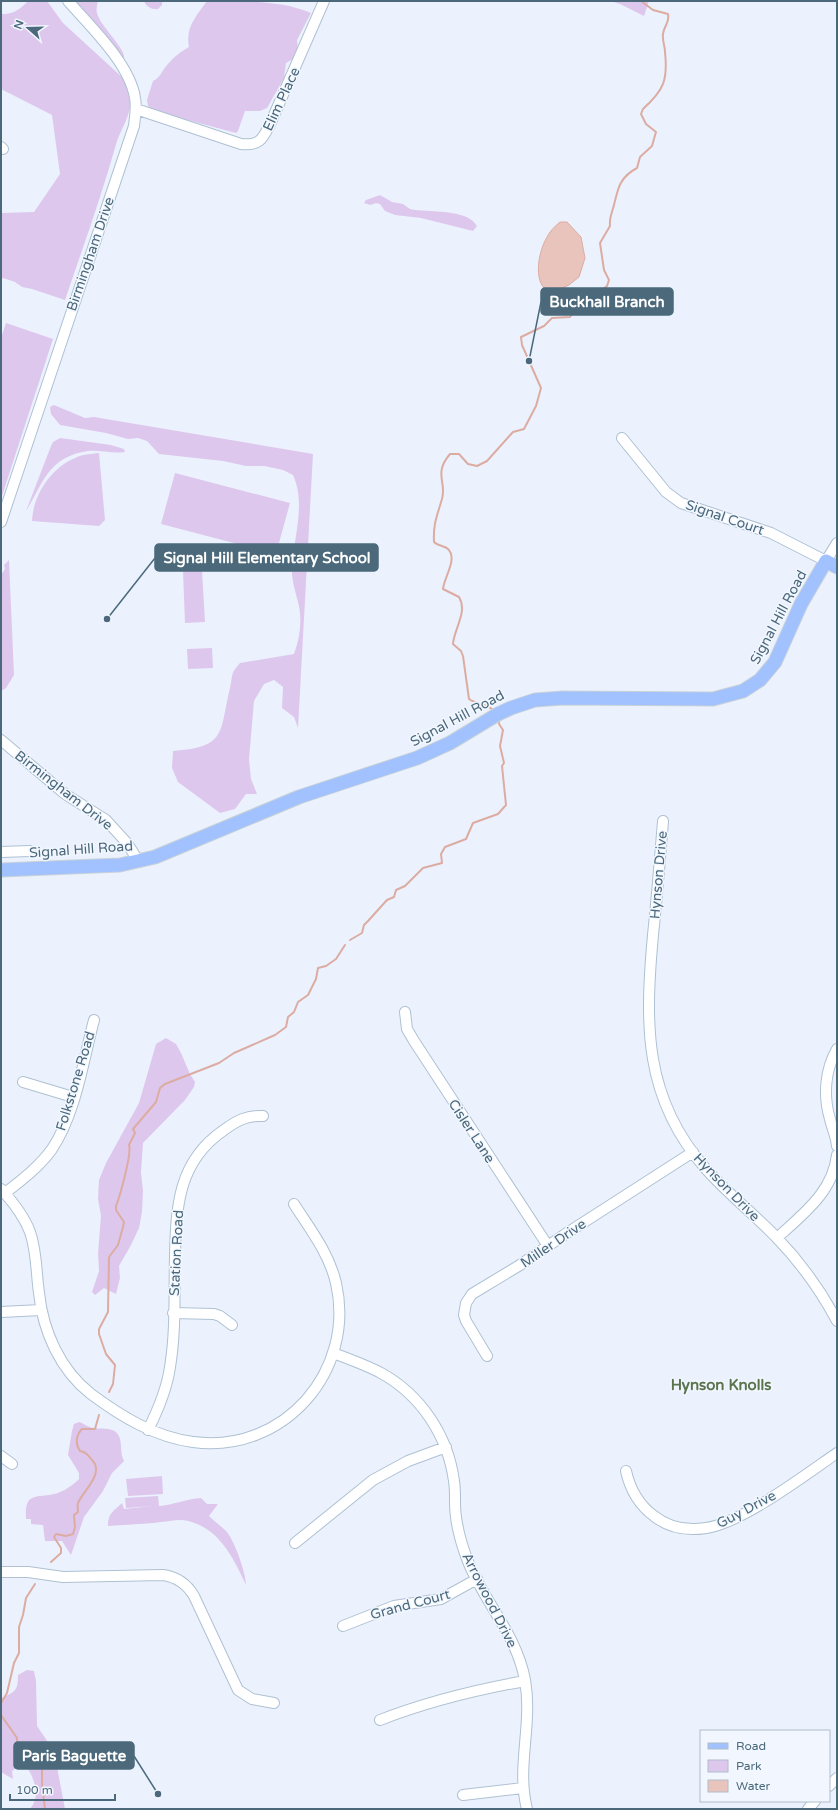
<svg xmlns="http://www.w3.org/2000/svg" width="838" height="1810" viewBox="0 0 838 1810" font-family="'Varela Round',sans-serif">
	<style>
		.green { fill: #dec7ed }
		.water { fill: #e9c4bd; stroke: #dcaca2 }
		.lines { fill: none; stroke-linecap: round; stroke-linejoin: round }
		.stream { stroke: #dcaca2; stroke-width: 2 }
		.minor-casing { stroke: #aec1d2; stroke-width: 12 }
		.major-casing { stroke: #c9d2d7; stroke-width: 15 }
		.minor { stroke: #fff; stroke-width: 10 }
		.major { stroke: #a1c2fe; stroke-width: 13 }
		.labels { text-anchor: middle; stroke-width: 3; stroke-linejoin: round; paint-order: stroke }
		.street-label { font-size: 14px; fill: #4b697b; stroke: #f2f7ff }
		.neighbourhood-label { font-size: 15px; font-weight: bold; fill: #5a744e; stroke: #f2f7ff }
		.leader { fill: none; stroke: #4b697b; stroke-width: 1.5 }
		.callout-dot { fill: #4b697b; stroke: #f2f7ff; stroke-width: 1.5 }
		.callout { fill: #4b697b; stroke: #4b697b; stroke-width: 1.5 }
		.callout-label { font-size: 15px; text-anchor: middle; font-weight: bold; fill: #fff }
	</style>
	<rect width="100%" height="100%" fill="#ebf2fe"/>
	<path class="green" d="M28 1H47L63 23 123 78C126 86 131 98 130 107 128 119 121 130 117 141 102 195 83 247 65 300L32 289 22 287 15 282 3 278 1 279V213L34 212 60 174 52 115 1 89V14C13 15 20 9 28 1Z
		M73 1H98C97 5 96 10 97 13 100 26 126 49 124 58Z
		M144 1H162V5L158 9C153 10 146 7 144 1Z
		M207 1C240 1 282 0 311 13L297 40 298 50 295 58 286 63 284 78 267 108 260 111H245L238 131 236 133 154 111 148 106 147 100 153 81C161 77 161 72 167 65 174 57 180 52 189 47 185 28 196 16 207 1Z
		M610 1H649L644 16 620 4Z
		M380 195 392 202 403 204 410 209C428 213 467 208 477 226L473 231 421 218 395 215 385 211 380 204 376 203 370 205 364 203 366 200Z
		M6 323 53 339 1 499V338Z
		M54 405 85 418 94 417 313 454 298 728 294 717 282 708 283 687 274 680 264 684 254 701 249 759 251 779 257 794H246L235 809 220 813 178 782 172 768 173 751C228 747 219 732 230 688 233 675 230 674 240 663L294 654C300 638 302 622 299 606 296 593 291 580 292 566 294 536 306 504 293 475L283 470 264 466H246L223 461 159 454 147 441 138 438 128 439 106 433 60 425 51 414 50 407Z
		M60 438 111 445 124 449 125 452C113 454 100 450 88 451 48 457 44 482 26 511L51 446 53 442Z
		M99 453 105 520 99 526 32 521C33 495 51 468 75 458 82 454 91 454 99 453Z
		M175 473 290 503 276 554 161 524Z
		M196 544 211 548 213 558 208 565 198 567 185 563C181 556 184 549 190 545Z
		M9 560 14 675 6 688 1 691V575L5 569 4 565Z
		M202 570 205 622 185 623 183 571Z
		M212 648 213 668 188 669 187 649Z
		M166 1038 176 1044 181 1053 190 1074 195 1082 194 1087 185 1100 143 1143 141 1172 143 1191 142 1212 139 1228 131 1245 119 1266 120 1278 116 1294 104 1288 95 1295 92 1292 99 1271 98 1253 101 1216 98 1199 99 1180 106 1163 139 1103 156 1044Z
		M79 1422C83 1423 86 1426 90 1427 100 1431 116 1424 120 1439 122 1447 120 1453 124 1461L112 1473 103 1491 84 1517 71 1555 62 1541H45L43 1525 31 1524V1519H26C25 1497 30 1497 49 1495 60 1494 71 1487 79 1479V1473L68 1455 72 1431 74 1424Z
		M162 1476 163 1494 128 1496 126 1479Z
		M158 1496 159 1506C173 1505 186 1499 201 1498L207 1504H218L209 1516C214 1521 221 1526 226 1531 234 1539 246 1573 246 1585 233 1557 217 1524 182 1520 173 1520 163 1522 154 1523 139 1524 124 1525 108 1526 108 1513 114 1511 122 1503L124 1509 153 1506 126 1508 125 1498Z
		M27 1670 34 1671 36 1681 37 1726 54 1751 65 1809H30C42 1795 33 1775 24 1763L12 1771 13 1779 1 1772V1698C15 1692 18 1691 18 1675Z"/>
	<path class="water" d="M560 222H567L581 237 585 258 579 277 569 285 551 293C532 286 538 253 546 239 549 232 554 227 560 222Z"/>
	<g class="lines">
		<path class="stream" d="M494 711C486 702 477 705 469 699L463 656 461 651 453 644C454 629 468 612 459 597L443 589C444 577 458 559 448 549 445 546 438 546 434 542 433 524 437 516 442 499 447 482 433 474 450 454H459L468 464 477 466 487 461 513 432 524 429 536 406 541 388 522 345 521 337 544 326 552 318 570 317 588 294 603 289 607 286 609 280 604 270 600 243 610 226C609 217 612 213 614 205 618 188 620 177 637 168L640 157 652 146 656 132 646 124 641 114 643 109C664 90 668 80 665 52 665 46 662 40 663 34 664 25 670 23 668 14L653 10 641 1
			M350 940 362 933 364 925 368 921 387 900 394 897 396 890 405 886 423 868 442 863 441 854 445 847 466 839 473 823 498 814 506 805 502 766 504 763 500 746 503 730 499 724V719
			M109 1392 113 1384 115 1365 106 1354 99 1334V1329L108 1312 109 1257 118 1245 123 1227 124 1222 116 1210V1206C120 1196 132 1153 129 1145L135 1133 133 1129 156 1102 160 1088 165 1084 219 1063 234 1053 275 1035 286 1027 288 1017 294 1012 298 1002 308 995 316 979 318 968 326 966 336 959 345 945
			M51 1562 61 1553V1548L54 1537 56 1534 66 1536 73 1534 75 1527 74 1515 78 1512C78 1509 77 1505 78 1503 83 1491 105 1473 92 1460 88 1455 86 1452 80 1451 75 1444 76 1435 82 1429H95L99 1415
			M1 1703 7 1693 14 1663 19 1653V1627L23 1615 26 1598 35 1584
			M1 1715 17 1738V1741L27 1752V1760H36L42 1765V1785L45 1809"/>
		<g class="minor-casing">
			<path id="minor" d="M136 109 241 144C261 146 263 138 271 122L324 1
				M1 147 3 149
				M622 438 666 492 681 503 771 533 826 561 837 543
				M1 522 134 126C135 116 137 107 135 98 130 64 90 26 68 1
				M1 740 65 794 106 820 127 843 139 862
				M663 821C660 859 657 897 653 935 645 1023 643 1098 706 1169 728 1194 754 1214 777 1238 801 1263 821 1291 837 1321
				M1 852 30 851
				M405 1012 407 1029 414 1041 548 1246
				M837 1049C825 1070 823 1096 830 1119 832 1128 836 1136 837 1146
				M23 1082 73 1097
				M1 1189C12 1201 24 1216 30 1232 37 1252 36 1272 39 1293 43 1331 60 1370 91 1394 122 1417 155 1437 193 1442 284 1454 356 1371 336 1283 329 1253 310 1229 294 1204
				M5 1193C22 1180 40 1166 52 1149 76 1113 83 1061 94 1020
				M777 1238C803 1214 833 1192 837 1155
				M1 1312 41 1310
				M173 1313 214 1314 220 1316 232 1325
				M333 1353C349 1359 366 1365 381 1373 421 1395 448 1436 454 1481 456 1493 454 1505 456 1517 458 1533 463 1549 469 1564 486 1604 517 1636 525 1680 533 1725 516 1766 527 1809
				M487 1356 466 1321 464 1315 466 1303 472 1294 520 1265 567 1233 693 1152
				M148 1430C158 1410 167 1389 170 1367 176 1331 174 1294 175 1257 176 1207 178 1161 224 1130 236 1121 247 1115 263 1116
				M1 1456 12 1464
				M626 1471C630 1489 639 1505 654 1516 669 1528 687 1531 706 1528 742 1523 805 1475 837 1453
				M295 1543 373 1480 408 1461 446 1447
				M1 1572H28L63 1577 163 1575C177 1577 187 1584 194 1596L238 1690 252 1699 274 1703
				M343 1626 394 1606 441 1599 477 1579
				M380 1720C429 1701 474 1690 525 1681
				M829 1786 837 1778
				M463 1795 523 1788
				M808 1809 815 1801"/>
		</g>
		<g class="major-casing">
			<path id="major" d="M1 870 120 865 155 857 299 797 417 758 450 743 498 714 511 708 535 700 563 698 713 699 743 691 760 680 775 662 801 604 826 561 837 567"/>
		</g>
		<use href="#minor" class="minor"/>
		<use href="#major" class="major"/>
	</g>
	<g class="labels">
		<g class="street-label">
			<text transform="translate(281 99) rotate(-65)" y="5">Elim Place</text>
			<text transform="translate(90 254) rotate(-71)" y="5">Birmingham Drive</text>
			<text transform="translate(725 517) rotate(19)" y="5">Signal Court</text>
			<text transform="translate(778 617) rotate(-62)" y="5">Signal Hill Road</text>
			<text transform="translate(457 718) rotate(-28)" y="5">Signal Hill Road</text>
			<text transform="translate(64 790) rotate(38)" y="5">Birmingham Drive</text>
			<text transform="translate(81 849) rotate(-4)" y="5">Signal Hill Road</text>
			<text transform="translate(658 875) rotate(-85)" y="5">Hynson Drive</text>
			<text transform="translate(75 1081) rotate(-73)" y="5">Folkstone Road</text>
			<text transform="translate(472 1131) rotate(57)" y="5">Cisler Lane</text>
			<text transform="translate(727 1187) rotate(46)" y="5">Hynson Drive</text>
			<text transform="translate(553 1243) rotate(-34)" y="5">Miller Drive</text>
			<text transform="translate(176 1253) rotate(-87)" y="5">Station Road</text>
			<text transform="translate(746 1509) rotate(-28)" y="5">Guy Drive</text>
			<text transform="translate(490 1600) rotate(63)" y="5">Arrowood Drive</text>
			<text transform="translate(410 1604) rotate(-15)" y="5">Grand Court</text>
		</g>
		<g class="neighbourhood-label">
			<text x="721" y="1390">Hynson Knolls</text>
		</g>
	</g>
	<path class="leader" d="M529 361L541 302M107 619L155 558M158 1794L134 1756"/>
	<g class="callout-dot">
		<circle cx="529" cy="361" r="4"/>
		<circle cx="107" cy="619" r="4"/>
		<circle cx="158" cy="1794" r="4"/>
	</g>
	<g class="callout">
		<rect x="541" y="288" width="132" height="27" rx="4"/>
		<rect x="155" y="544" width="223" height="27" rx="4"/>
		<rect x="14" y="1742" width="120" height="27" rx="4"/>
	</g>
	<g class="callout-label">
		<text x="607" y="307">Buckhall Branch</text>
		<text x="267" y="563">Signal Hill Elementary School</text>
		<text x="74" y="1761">Paris Baguette</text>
	</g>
	<rect width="838" height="1810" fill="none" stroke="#4b697b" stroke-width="4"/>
	<rect x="700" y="1730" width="130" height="72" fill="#f2f7ff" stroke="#afbeca"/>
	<rect x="708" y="1743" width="20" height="6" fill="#a1c2fe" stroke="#afbeca"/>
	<text x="736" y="1750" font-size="12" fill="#4b697b">Road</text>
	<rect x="708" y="1760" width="20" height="12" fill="#dec7ed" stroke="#afbeca"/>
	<text x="736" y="1770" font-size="12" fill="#4b697b">Park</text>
	<rect x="708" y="1780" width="20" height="12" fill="#e9c4bd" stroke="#afbeca"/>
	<text x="736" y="1790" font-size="12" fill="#4b697b">Water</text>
	<g transform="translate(28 28) rotate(290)" stroke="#f2f7ff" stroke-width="3" paint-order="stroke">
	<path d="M0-3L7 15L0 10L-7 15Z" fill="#4b697b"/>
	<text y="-6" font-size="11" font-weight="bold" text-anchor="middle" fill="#4b697b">N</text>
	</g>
	<path d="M10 1794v6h105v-6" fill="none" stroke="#4b697b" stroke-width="2"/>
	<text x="16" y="1794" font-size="12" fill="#4b697b" stroke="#f2f7ff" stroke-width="3" paint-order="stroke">100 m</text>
</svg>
